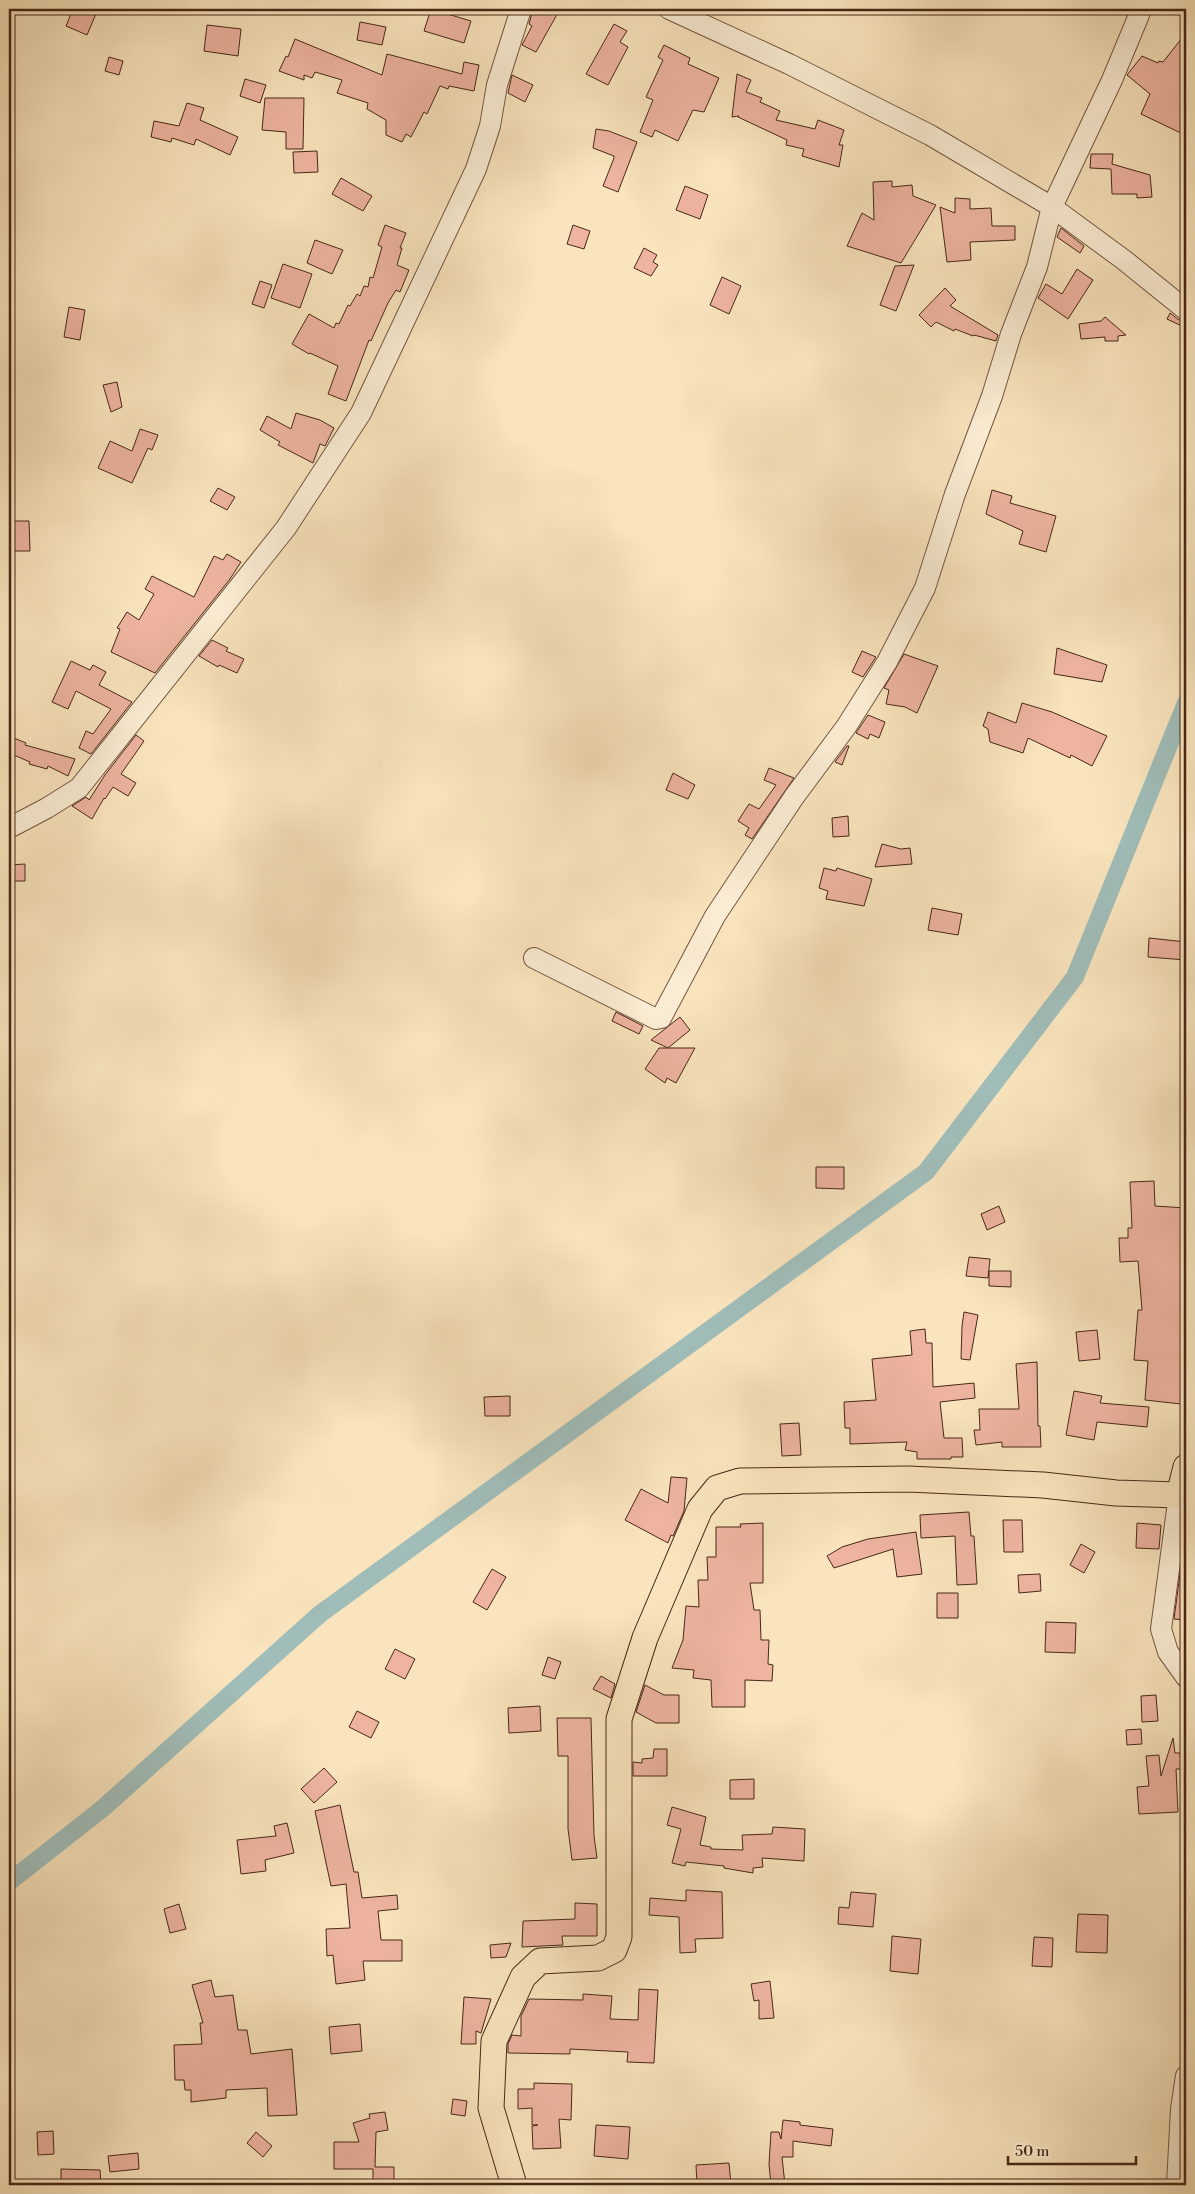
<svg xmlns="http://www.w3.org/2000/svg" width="1195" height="2194" viewBox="0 0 1195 2194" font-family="'Libre Bodoni',serif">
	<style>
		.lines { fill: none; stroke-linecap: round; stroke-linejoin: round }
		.canal { stroke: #a0bdb9; stroke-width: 18 }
		.building { fill: #eeb4a0; stroke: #482717 }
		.minor-casing { stroke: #745640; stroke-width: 22 }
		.major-casing { stroke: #482717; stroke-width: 27 }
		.minor { stroke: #fbedd4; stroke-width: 20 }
		.major { stroke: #f9e4bd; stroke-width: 25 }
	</style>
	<rect width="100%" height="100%" fill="#f9e4bd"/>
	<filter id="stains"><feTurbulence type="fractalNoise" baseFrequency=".004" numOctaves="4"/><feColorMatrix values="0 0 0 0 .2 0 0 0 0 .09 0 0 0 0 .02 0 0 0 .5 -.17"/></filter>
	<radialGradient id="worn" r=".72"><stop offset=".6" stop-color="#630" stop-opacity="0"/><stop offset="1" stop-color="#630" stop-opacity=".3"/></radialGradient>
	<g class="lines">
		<path class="canal" d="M9 1882 102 1809 320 1614 926 1172 1075 977 1186 703"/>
	</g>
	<path class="building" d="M73 9H98L87 35 66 26Z
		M431 9 471 21 464 43 424 31Z
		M533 9H560L536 52 522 45 532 26 529 24Z
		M360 22 386 27 382 45 357 40Z
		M614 24 627 31 620 42 628 47 608 85 586 74Z
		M207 25 241 29 238 56 204 51Z
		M1186 33V132L1183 131V134L1141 114 1150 94 1127 75 1142 56 1158 63 1159 61 1163 62Z
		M295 39 382 75 387 54 462 74 464 62 479 65 474 91 449 86 448 89 440 86 427 114 424 112 411 137 406 134 402 142 386 135V120L367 109 368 103 337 93 342 80 315 72 312 78 304 75V80L279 71 286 56 288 57Z
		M664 45 690 58 688 64 719 78 704 112 693 110 678 141 655 130 652 137 640 132 653 100 646 97 663 60 658 57Z
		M109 57 123 61 119 75 105 71Z
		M737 74 751 80 746 92 762 98 760 102 780 111 776 120 815 129 818 120 844 130 839 145H843L839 167 802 156 804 149 786 145 787 140 738 117 739 116 732 117Z
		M512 75 533 85 525 102 508 93Z
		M245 79 266 85 260 103 240 96Z
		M265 98H304L303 149H286V132L262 130Z
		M187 103 204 108 200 120 238 137 230 155 196 139 194 145 172 138 171 142 151 137 154 121 179 126Z
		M596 129 609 131 637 142 618 192 603 186 614 158V156L593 148Z
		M317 151 318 172 294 173 293 152Z
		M1091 154H1113L1112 164 1150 175 1152 197 1137 198V194H1112L1111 169 1090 168Z
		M341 178 372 196 363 211 332 194Z
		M892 181V187L912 185 913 196 936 205 901 263 847 246 862 213 874 220 873 182Z
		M685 186 708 195 700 219 676 210Z
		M955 198 970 199V209L991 208 992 226H1015V240L970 242 971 260 947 262 940 207 955 213Z
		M385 225 406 233 400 248H402L397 265 409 270 400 292 396 290 388 303 371 341 369 340 346 401 328 394 338 366 310 353 309 354 292 344 309 314 334 328 336 323 339 324 348 305 350 306 357 294 360 296 364 286 368 287 370 277 373 278 382 247 378 245Z
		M573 225 590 231 584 249 567 244Z
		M1061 228 1084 246 1080 253 1057 237Z
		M315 240 343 250 332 274 307 263Z
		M644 248 657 255 653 262 658 265 651 276 634 268Z
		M283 264 312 274 300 308 271 298Z
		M914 265 896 311 880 305 895 266Z
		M1077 269 1093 280 1068 319 1038 298 1046 284 1062 294Z
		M722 277 741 286 729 314 710 305Z
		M260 281 272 285 264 308 252 304Z
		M945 288 956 300 950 306 998 335 996 341 974 335 973 336 955 329 954 331 936 322 931 327 919 315Z
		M69 307 85 310 80 340 64 337Z
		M1170 313 1179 320 1186 322V328L1167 319Z
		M1105 317 1126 335 1118 336V341H1105V337L1081 339 1079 324 1101 321Z
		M117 382 122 407 111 412 103 385Z
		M296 413 320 420 334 428 325 446 320 444 313 463 278 445 280 442 260 430 267 416 291 429Z
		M140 429 158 435 152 450 148 448 132 483 98 468 110 441 132 451Z
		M218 488 235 497 227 510 210 501Z
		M992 490 1012 496 1010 503 1056 516 1046 552 1019 544 1023 531 986 514Z
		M9 521H29L30 551H9Z
		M227 554 241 562 230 579 155 673 111 652 120 629 117 628 127 612 139 620 154 594 145 589 152 576 194 597 214 556 223 560Z
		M212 640 228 648 226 651 244 659 237 673 219 665 218 667 199 656Z
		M1057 648 1107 665 1102 682 1054 674Z
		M862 651 876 657 863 677 852 672Z
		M904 654 938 666 917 713 905 707 886 704 889 690 884 688Z
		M71 661 90 670 93 665 106 672 99 685 132 702 91 754 79 748 86 731 93 734 111 709 76 691 68 709 52 702Z
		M1022 703 1052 712 1107 736 1092 766 1071 755 1070 758 1028 738 1023 753 990 742 988 729 983 726 988 712 1016 723Z
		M868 715 885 722 879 738 870 734 868 739 856 733Z
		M136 735 144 741 121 774 136 783 128 796 113 787 105 799 104 798 92 819 72 806 86 797 89 800 105 775Z
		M9 736 26 743 25 745 75 759 68 776 48 766 47 769 29 764 30 762 9 753Z
		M847 746H849L842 765 835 762Z
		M769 768 794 778 752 839 745 835 749 828 738 821 749 804 759 809 776 785 764 780Z
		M673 773 695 785 688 799 666 790Z
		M848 816 849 836 833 837 832 818Z
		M882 844 901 849 910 848 912 864 875 867Z
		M25 864V881H9V865Z
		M824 868 836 871 837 868 872 879 864 906 826 899 828 891 819 888Z
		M932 908 962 914 958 935 928 930Z
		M1149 938 1186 942V960L1148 957Z
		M616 1012 643 1026 639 1034 612 1021Z
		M680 1017 690 1030 668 1048H695L676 1083 667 1078 665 1083 645 1069 659 1048H668L651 1040Z
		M816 1167H844V1189L816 1188Z
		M1154 1181 1155 1206 1186 1208V1230H1181L1184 1265H1186V1356L1181 1404 1145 1400 1148 1361 1134 1360 1138 1310H1142L1138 1261 1120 1262 1119 1238H1128V1228H1132L1130 1182Z
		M999 1206 1005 1222 987 1230 981 1214Z
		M969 1257 990 1259 988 1278 966 1276Z
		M989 1271H1011V1287L989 1286Z
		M964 1312 978 1315 970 1360 961 1359 962 1326Z
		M925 1329 926 1343H932L933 1387 974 1383 975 1398 940 1402 944 1438H962L963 1457H951V1459H917V1452L905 1450 907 1442 850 1444V1428H845L844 1402 876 1400 872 1359 912 1355 910 1331Z
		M1097 1330 1100 1359 1079 1361 1076 1332Z
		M1037 1362 1038 1426H1040L1041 1447H1002V1442L976 1445 974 1430H980L979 1409H1019L1016 1364Z
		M1074 1391 1102 1396 1100 1403 1149 1407 1147 1427 1097 1422 1094 1440 1066 1435Z
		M510 1396V1416H485L484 1397Z
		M799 1423 801 1455 782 1456 780 1424Z
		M671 1477 687 1478 684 1511 673 1536 671 1535 668 1543 625 1520 641 1489 668 1503Z
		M969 1512 971 1536H974L977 1584 957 1585 955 1536 921 1538 920 1515Z
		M1003 1520H1022L1023 1552H1004Z
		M763 1523V1583H750L754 1610H760L761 1640H769L768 1664 773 1665 772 1681 745 1680V1707H712L711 1680 693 1678 694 1670 672 1668 683 1640 686 1606 699 1607 698 1580H708L707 1557H716V1527H741L740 1524Z
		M1137 1523 1161 1525 1159 1549 1136 1548Z
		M916 1532 922 1574 897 1577 893 1549 834 1568 827 1556 842 1547 868 1539Z
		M1185 1536H1186V1620L1174 1619Z
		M1081 1544 1095 1552 1084 1573 1070 1565Z
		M492 1569 506 1577 487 1610 473 1602Z
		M1040 1574 1041 1591 1019 1593 1018 1575Z
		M937 1593H958V1618H937Z
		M1046 1622 1076 1623 1075 1653 1045 1652Z
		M395 1649 415 1659 405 1679 385 1669Z
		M548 1657 561 1662 555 1679 542 1675Z
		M601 1676 615 1684 611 1698 593 1689Z
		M645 1685 664 1695H679V1723H656L636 1712Z
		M1156 1695 1158 1721 1142 1722 1141 1696Z
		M540 1706 541 1731 509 1733 508 1708Z
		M357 1711 379 1722 371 1738 349 1727Z
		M557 1718H591L594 1836 597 1858 572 1860 568 1829V1756H558Z
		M1141 1729 1142 1744 1127 1745 1126 1730Z
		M1173 1738 1175 1753H1180L1182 1769H1176L1178 1812 1139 1814 1137 1787 1149 1786 1146 1756 1159 1755 1161 1776Z
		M654 1749H667V1776H633V1762L642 1763V1759L653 1758Z
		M324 1768 337 1782 314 1803 301 1789Z
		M754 1779V1799H730V1780Z
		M340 1805 354 1872H358L362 1898 397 1895 398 1909 378 1911 381 1940H402V1961H363L365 1980 336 1984 333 1955 327 1956 326 1929 350 1928 346 1884 331 1886 315 1811Z
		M672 1807 706 1817 700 1845 711 1847V1849L743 1850 742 1835 772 1834 773 1827 805 1829 804 1861 762 1858 763 1867 753 1868V1873L724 1868V1866L686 1862 685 1866 672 1863 681 1829 667 1825Z
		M287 1823 294 1853 265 1860 266 1871 241 1874 237 1840 276 1836 274 1826Z
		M686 1890 722 1892 723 1938 695 1939 696 1952 680 1953 679 1917 649 1915 650 1898 686 1901Z
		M851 1892 876 1894 873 1927 838 1924 839 1907 849 1908Z
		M575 1903 597 1904V1936H562L563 1945 522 1947 523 1921 575 1919Z
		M179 1904 186 1929 170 1933 164 1909Z
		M1078 1914 1108 1915 1107 1953 1076 1952Z
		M892 1936 921 1939 918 1974 890 1971Z
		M1034 1937 1053 1938 1052 1967 1032 1966Z
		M511 1943 506 1957 491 1958 490 1945Z
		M211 1980 215 1997 233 1995 238 2030H247L251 2054 292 2049 297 2115 268 2116 267 2088 226 2090V2098L191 2102V2090H185L184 2080H175L174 2045 202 2044 200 2023H203L192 1985Z
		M770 1981 774 2018 759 2019V2000L754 2001 751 1984Z
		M639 1989 658 1990 654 2063 627 2062 628 2052 570 2049V2054L508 2053V2044L512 2035 521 2036V2016L529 1999 583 2000V1994L612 1996 610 2019 638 2020Z
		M464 1997 491 1999 481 2033 476 2031V2044H461Z
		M360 2024 362 2051 331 2054 329 2027Z
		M534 2083 572 2084 571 2120 559 2119 561 2148 533 2149 532 2126 538 2125H532V2108L518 2109V2089H534Z
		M453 2099 467 2101 465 2116 451 2114Z
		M385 2112 388 2130 376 2132 375 2167H394V2185H373V2169H334V2142H359L353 2123 370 2118 369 2114Z
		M783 2120 800 2122V2125L833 2129 831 2146 793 2141V2157H782L785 2185H771L769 2164 771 2132H779L781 2139Z
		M596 2125 630 2127 628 2159 594 2156Z
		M53 2131 54 2154 38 2155 37 2132Z
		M256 2132 272 2146 263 2157 247 2143Z
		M138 2153 139 2169 110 2172 108 2156Z
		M729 2163 731 2185H697L696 2165Z
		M61 2169 100 2170 101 2185H61Z"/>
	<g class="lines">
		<g class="minor-casing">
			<path id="minor" d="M669 9 789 64 930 135 1052 207 1112 80 1139 15
				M9 828 47 808 79 788 286 528 361 413 476 169 490 126 497 85 521 9
				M534 958 656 1019 661 1018 715 916 794 797 846 727 887 662 925 588 955 494 992 396 1011 334 1037 267 1052 207 1124 260 1186 310
				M1186 1496 1179 1495 1161 1629 1168 1652 1186 1677
				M1177 2185 1181 2109 1186 2076"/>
		</g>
		<g class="major-casing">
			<path id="major" d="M514 2185 491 2108 494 2041 523 1977 540 1961 598 1958 614 1950 619 1937V1719L645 1638 700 1509 717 1488 740 1481 908 1479 1043 1485 1116 1493 1179 1495 1186 1467"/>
		</g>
		<use href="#minor" class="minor"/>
		<use href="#major" class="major"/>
	</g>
	<rect width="1195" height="2194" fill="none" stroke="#f9e4bd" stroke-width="30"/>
	<rect x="10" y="10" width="1175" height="2174" fill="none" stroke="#482717" stroke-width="2.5"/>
	<rect x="15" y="15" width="1165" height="2164" fill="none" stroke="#482717"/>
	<path d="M1008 2156v8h128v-8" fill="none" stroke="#482717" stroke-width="2.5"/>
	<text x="1015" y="2156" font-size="15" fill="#482717" stroke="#fbedd4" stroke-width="4" paint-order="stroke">50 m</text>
	<rect width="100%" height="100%" filter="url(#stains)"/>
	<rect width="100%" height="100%" fill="url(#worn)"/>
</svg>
